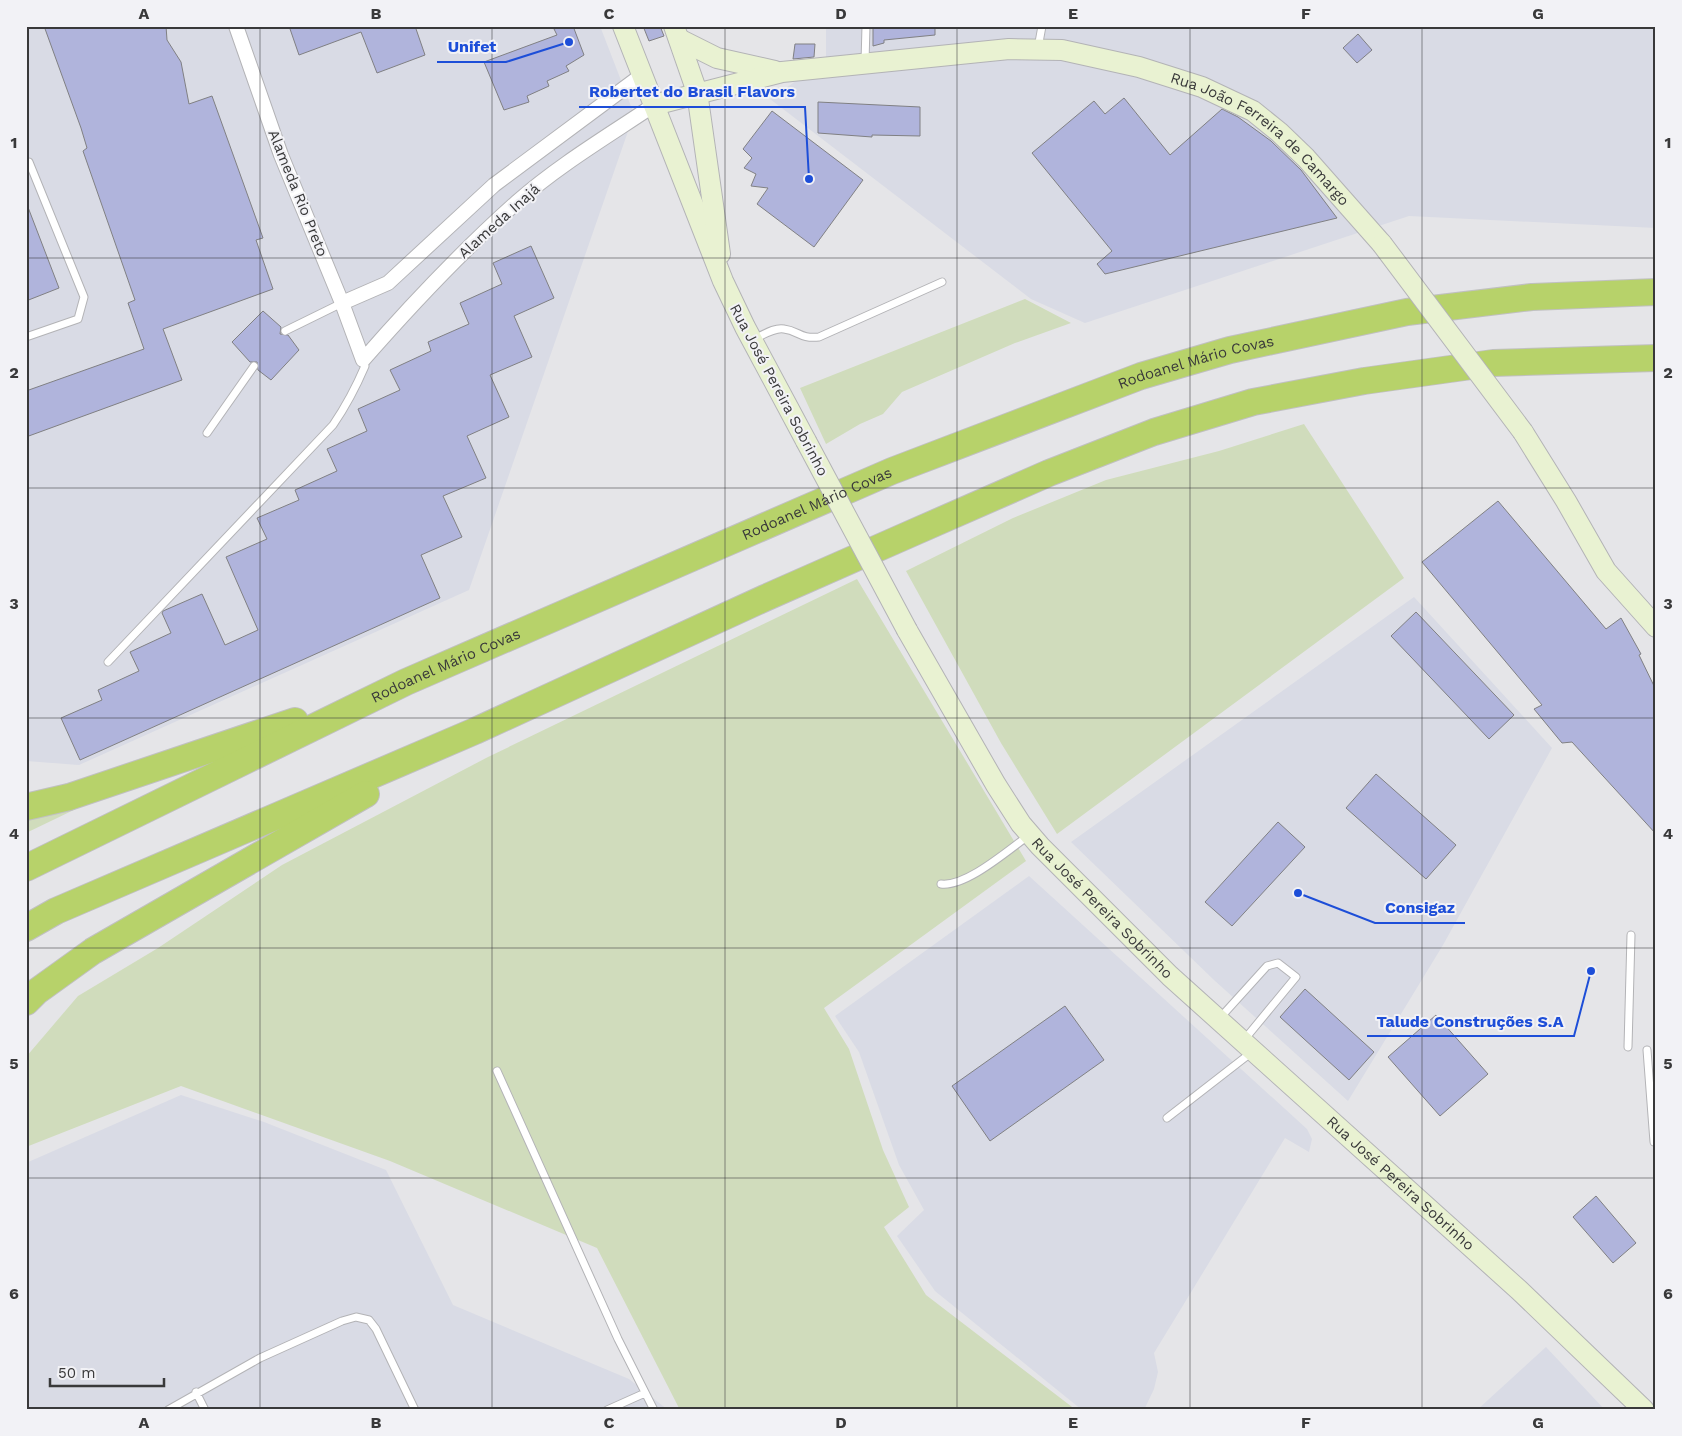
<svg xmlns="http://www.w3.org/2000/svg" width="1682" height="1436" font-family="'Work Sans',sans-serif">
  <rect width="100%" height="100%" fill="#e5e5e8"/>
  <path fill="#d9dbe5" d="M26,26H600L634,114L469,590L79,765L26,761Z
    M826,26H1656V228L1409,216L1085,323L1031,299L770,99L826,60Z
    M1414,597L1552,748L1443,945L1348,1101L1214,980L1071,842Z
    M1029,876L1307,1129L1312,1139L1309,1152L1285,1138L1154,1353L1158,1372L1154,1389L1144,1410H1082L935,1291L897,1236L924,1210L899,1165L859,1052L835,1016Z
    M181,1095L264,1122L386,1170L453,1305L629,1379L668,1410H29L26,1403V1163Z
    M1546,1347L1605,1410H1477Z"/>
  <path fill="#d0dcbc" d="M1025,299L1071,323L1015,343L902,392L883,414L860,424L826,444L800,388Z
    M1304,424L1404,578L1057,834L1001,743L906,571L1013,518L1106,480L1219,451Z
    M857,579L1026,861L824,1008L849,1049L883,1150L909,1207L884,1227L926,1295L1076,1410H680L597,1248L390,1161L181,1086L26,1147V1057L78,996L158,948L282,865L488,757Z
    M80,807L26,833V819Z"/>
  <path fill="#b0b4dc" stroke="#808083" d="M44,26H166L167,40L181,62L189,104L212,96L263,238L256,240L273,289L163,329L182,380L26,437V391L144,349L128,303L135,300L83,151L87,148L81,128Z
    M289,26H415L425,55L377,73L361,32L299,55Z
    M565,26H573L584,55L566,66L569,71L547,81L549,86L527,96L529,102L504,110L484,62L557,35L554,29Z
    M643,26H660L664,36L649,41Z
    M873,26H935V35L884,40V43L873,46Z
    M1358,34L1372,50L1357,63L1343,48Z
    M795,44H815L814,57L793,59Z
    M1124,98L1170,155L1222,109L1238,117L1271,141L1301,170L1337,218L1105,274L1097,264L1112,251L1032,153L1094,101L1105,114Z
    M818,102L920,107V136L872,135V137L818,133Z
    M772,111L863,180L814,247L757,204L768,188L751,186L756,174L744,168L752,158L743,149Z
    M26,202L59,288L26,301Z
    M531,246L554,298L514,316L532,357L490,375L509,417L467,436L486,478L443,496L462,537L421,555L440,598L80,760L61,718L102,700L98,690L139,671L130,652L171,633L162,613L163,611L202,594L225,645L258,630L226,557L267,539L257,518L299,500L295,490L337,471L327,449L367,431L358,409L400,390L390,370L431,351L428,342L469,324L460,303L502,284L493,263Z
    M263,311L281,327L280,334L288,335L299,350L271,380L258,370L257,362H250L232,342Z
    M1498,501L1606,629L1621,618L1641,654L1639,655L1656,690V834L1572,742L1562,743L1534,709L1542,705L1422,562Z
    M1416,612L1514,715L1489,739L1391,636Z
    M1376,774L1456,845L1426,879L1346,808Z
    M1278,822L1305,847L1232,926L1205,902Z
    M1305,989L1374,1052L1349,1080L1280,1017Z
    M1065,1006L1104,1060L990,1141L952,1086Z
    M1436,1015L1488,1074L1440,1116L1388,1057Z
    M1596,1196L1636,1243L1613,1263L1573,1217Z"/>
  <g fill="none" stroke-linecap="round" stroke-linejoin="round">
    <g stroke="#b3b3b6" stroke-width="9">
      <path id="lane" d="M1038,48L1042,26
        M865,62L866,26
        M26,162H29L84,297L78,319L26,337
        M285,331L342,303
        M754,339C763,335 775,327 784,329C799,331 800,339 819,337L942,282
        M207,433L254,366
        M108,662L333,425C346,406 356,387 365,366L363,360
        M941,884C966,887 1007,851 1028,836
        M1219,1019L1267,966L1278,963L1296,977L1244,1040
        M1628,1047L1631,935
        M1647,1050L1654,1142
        M497,1071L618,1339L654,1410
        M1167,1118L1252,1052
        M196,1392L205,1410
        M168,1410L260,1358L342,1321L356,1317L369,1320L376,1329L415,1410
        M607,1410L645,1393"/>
    </g>
    <g stroke="#b3b3b6" stroke-width="16">
      <path id="street" d="M236,26L281,155L342,303L363,360C412,304 462,251 517,202C559,165 608,136 654,105
        M342,303L388,283L494,185L642,75"/>
    </g>
    <g stroke="#b3b3b6" stroke-width="22">
      <g id="secondary">
        <path d="M623,26L723,281L745,327L806,441"/>
        <path d="M674,26L697,92L720,254"/>
        <path d="M679,39L717,58L775,71"/>
        <path id="s1" d="M654,105L782,72L1009,49L1062,50L1139,67L1202,87L1253,111L1279,132L1306,158L1382,244"/>
        <path d="M1523,432L1566,501L1606,571L1656,627"/>
        <path id="s2" d="M907,630L996,785L1021,824L1040,846L1170,976L1519,1290L1644,1410"/>
      </g>
    </g>
    <g stroke="#c0c0c0" stroke-width="28">
      <g id="highway">
        <path d="M26,807L69,797L295,721"/>
        <path id="s3" d="M26,868L406,682L892,471L1141,376L1230,350L1407,312L1532,297L1656,292"/>
        <path d="M26,928L56,911L475,731L765,598L910,534L1049,473L1154,432L1253,402L1364,381L1493,363L1656,358"/>
        <path d="M26,1002L36,992L93,951L366,794"/>
      </g>
    </g>
    <use href="#lane" stroke="#fff" stroke-width="7"/>
    <use href="#street" stroke="#fff" stroke-width="14"/>
    <use href="#secondary" stroke="#e9f2d2" stroke-width="20"/>
    <use href="#highway" stroke="#b7d26a" stroke-width="26"/>
    <g stroke="#b3b3b6" stroke-width="22" stroke-linecap="butt">
      <path id="secondary-bridge" d="M1382,244L1523,432
        M806,441L907,630"/>
    </g>
    <use href="#secondary-bridge" stroke="#e9f2d2" stroke-width="20"/>
  </g>
  <path fill="none" stroke="#39393a" stroke-width="1" stroke-opacity="0.55" d="M260,26V1410M492,26V1410M725,26V1410M957,26V1410M1190,26V1410M1422,26V1410M26,258H1656M26,488H1656M26,718H1656M26,948H1656M26,1178H1656"/>
  <g text-anchor="middle" stroke-width="4" stroke-linejoin="round" paint-order="stroke">
    <g font-size="15" fill="#39393a" stroke="#f2f2f6">
      <text dy="5" stroke="none"><textPath href="#s1" startOffset="636">Rua João Ferreira de Camargo</textPath></text>
      <text transform="translate(298 193) rotate(68)" y="5">Alameda Rio Preto</text>
      <text transform="translate(499 221) rotate(-42)" y="5">Alameda Inajá</text>
      <text dy="5" stroke="none"><textPath href="#s3" startOffset="1276">Rodoanel Mário Covas</textPath></text>
      <text transform="translate(779 390) rotate(62)" y="5">Rua José Pereira Sobrinho</text>
      <text dy="5" stroke="none"><textPath href="#s3" startOffset="871">Rodoanel Mário Covas</textPath></text>
      <text dy="5" stroke="none"><textPath href="#s3" startOffset="466">Rodoanel Mário Covas</textPath></text>
      <text dy="5" stroke="none"><textPath href="#s2" startOffset="342">Rua José Pereira Sobrinho</textPath></text>
      <text dy="5" stroke="none"><textPath href="#s2" startOffset="748">Rua José Pereira Sobrinho</textPath></text>
    </g>
  </g>
  <path fill="none" stroke="#1d4ed8" stroke-width="2" d="M569 42L506 62H437M809 179L805 107H579M1298 893L1375 923H1465M1591 971L1574 1036H1367"/>
  <g fill="#1d4ed8" stroke="#f2f2f6" stroke-width="2">
    <circle cx="569" cy="42" r="5"/>
    <circle cx="809" cy="179" r="5"/>
    <circle cx="1298" cy="893" r="5"/>
    <circle cx="1591" cy="971" r="5"/>
  </g>
  <g font-size="16" text-anchor="middle" font-weight="bold" fill="#1d4ed8" stroke="#f2f2f6" stroke-width="4" stroke-linejoin="round" paint-order="stroke">
    <text x="472" y="52">Unifet</text>
    <text x="692" y="97">Robertet do Brasil Flavors</text>
    <text x="1420" y="913">Consigaz</text>
    <text x="1470" y="1027">Talude Construções S.A</text>
  </g>
  <rect width="1682" height="1436" fill="none" stroke="#f2f2f6" stroke-width="55"/>
  <path d="M50 1378v8h114v-8" fill="none" stroke="#39393a" stroke-width="2.5"/>
  <text x="58" y="1378" font-size="15" fill="#39393a" stroke="#f2f2f6" stroke-width="4" paint-order="stroke">50 m</text>
  <rect x="28" y="28" width="1626" height="1380" fill="none" stroke="#39393a" stroke-width="2"/>
  <g font-size="16" text-anchor="middle" font-weight="bold" fill="#39393a">
    <text x="144" y="19">A</text>
    <text x="376" y="19">B</text>
    <text x="609" y="19">C</text>
    <text x="841" y="19">D</text>
    <text x="1073" y="19">E</text>
    <text x="1306" y="19">F</text>
    <text x="1538" y="19">G</text>
    <text x="14" y="148">1</text>
    <text x="1668" y="148">1</text>
    <text x="14" y="378">2</text>
    <text x="1668" y="378">2</text>
    <text x="14" y="609">3</text>
    <text x="1668" y="609">3</text>
    <text x="14" y="839">4</text>
    <text x="1668" y="839">4</text>
    <text x="14" y="1069">5</text>
    <text x="1668" y="1069">5</text>
    <text x="14" y="1299">6</text>
    <text x="1668" y="1299">6</text>
    <text x="144" y="1428">A</text>
    <text x="376" y="1428">B</text>
    <text x="609" y="1428">C</text>
    <text x="841" y="1428">D</text>
    <text x="1073" y="1428">E</text>
    <text x="1306" y="1428">F</text>
    <text x="1538" y="1428">G</text>
  </g>
</svg>
